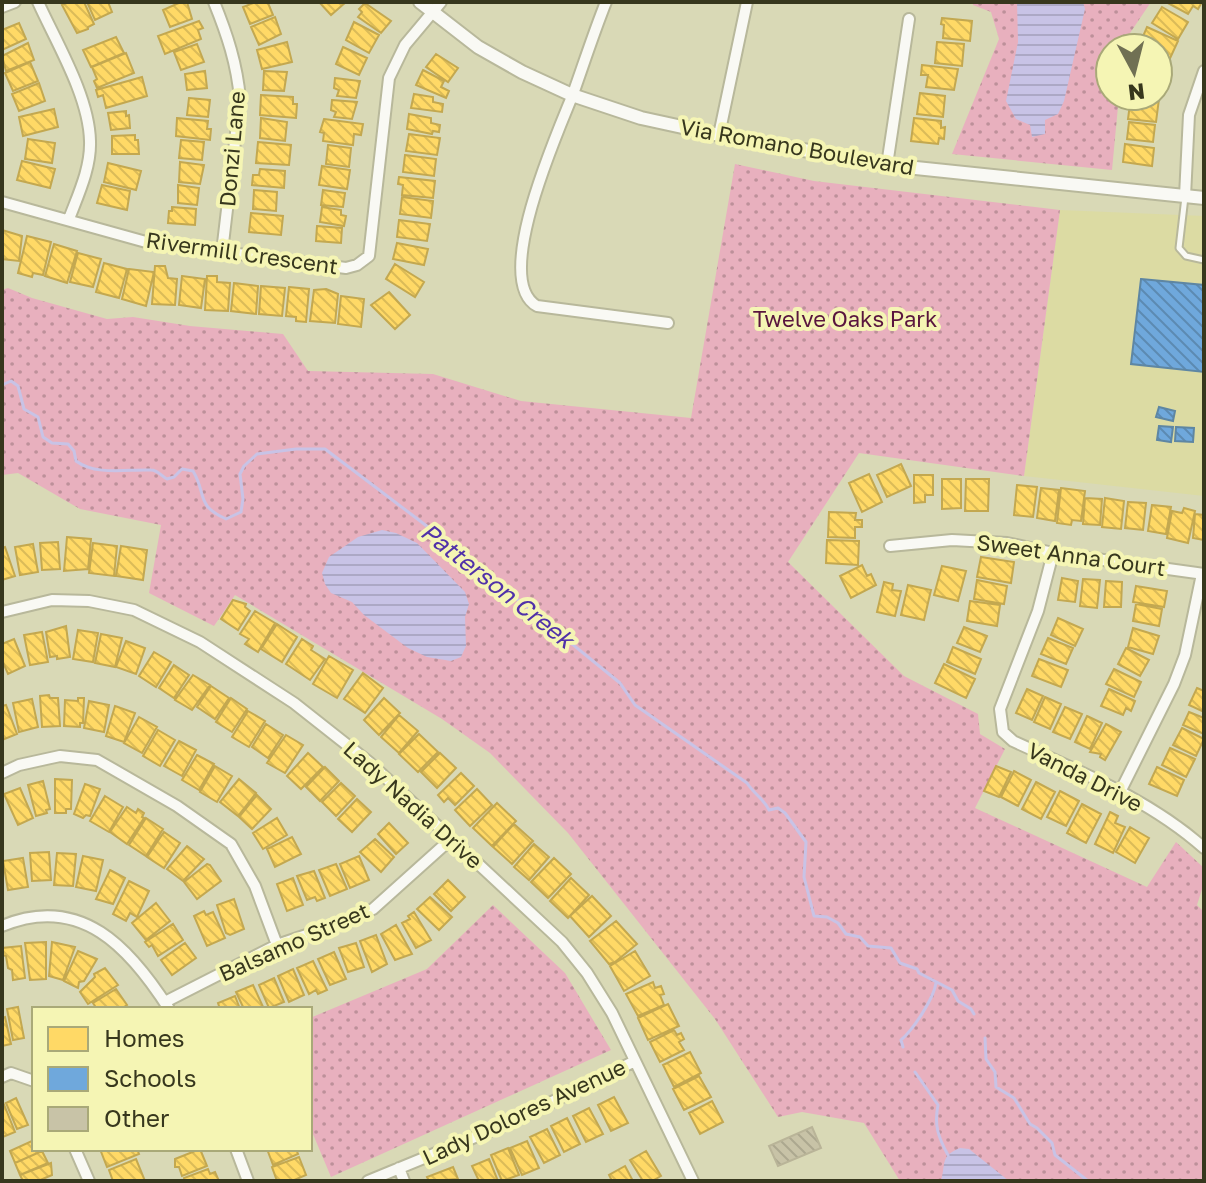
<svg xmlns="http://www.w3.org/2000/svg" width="1206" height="1183" font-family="'Golos Text',sans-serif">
  <defs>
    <pattern id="park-dots" width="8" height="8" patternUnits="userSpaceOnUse" patternTransform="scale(2)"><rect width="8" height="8" fill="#e8b0be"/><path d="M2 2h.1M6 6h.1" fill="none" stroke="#bd909a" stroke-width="1.8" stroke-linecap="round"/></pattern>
    <pattern id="water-rules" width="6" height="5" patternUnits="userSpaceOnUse" patternTransform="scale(2)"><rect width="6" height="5" fill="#c8c3e6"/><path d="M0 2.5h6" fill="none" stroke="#aca8c5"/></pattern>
    <pattern id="homes-back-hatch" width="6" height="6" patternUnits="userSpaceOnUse" patternTransform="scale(2)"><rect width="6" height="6" fill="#ffd966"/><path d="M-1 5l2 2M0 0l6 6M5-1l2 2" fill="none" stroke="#dbbb58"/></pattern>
    <pattern id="schools-back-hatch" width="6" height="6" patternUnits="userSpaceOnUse" patternTransform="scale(2)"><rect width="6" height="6" fill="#6fa8dc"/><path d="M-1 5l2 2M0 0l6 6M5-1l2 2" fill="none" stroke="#5c8ab2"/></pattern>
    <pattern id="building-back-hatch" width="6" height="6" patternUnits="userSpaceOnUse" patternTransform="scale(2)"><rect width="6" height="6" fill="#c8c3a7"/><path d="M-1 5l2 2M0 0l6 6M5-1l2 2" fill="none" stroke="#aca88f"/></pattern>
  </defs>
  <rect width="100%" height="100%" fill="#d9d9b6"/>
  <path fill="#dcdba3" d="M1060,210L1204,216V496L1024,476Z"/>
  <path fill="url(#park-dots)" d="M973,2H1151L1126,39L1125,48H1110V96H1119L1112,170L952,154L999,39L991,12L973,5Z
    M735,164L814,181L1060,210L1024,476L859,453L788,562L904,676L978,714L980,734L1005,749L975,808L1147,887L1176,842L1204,868V883L1197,905L1204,912V1181H900L864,1123L802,1112L778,1117L715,1019L568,833L490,753L442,719L235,595L214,626L149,593L161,525L80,509L18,473L2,475V290L8,288L32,298L107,319L133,317L190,326L283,334L308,371L433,374L521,401L691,418Z
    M493,905L565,973L611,1050L331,1177L310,1127V1018L427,969Z"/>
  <path fill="url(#water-rules)" d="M1017,2H1083L1085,9L1064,101L1058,114L1045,120V134L1032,137L1030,125L1016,119L1006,101L1018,42Z
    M382,530L396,533L417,543L465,592L469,604L465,617L466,646L461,657L451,661L427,657L408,648L364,615L352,602L331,593L325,584L322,573L329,557L358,537Z
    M960,1148L969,1149L1009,1181H941C946,1163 940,1156 960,1148Z"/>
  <path fill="url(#homes-back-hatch)" stroke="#c3a850" stroke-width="2" d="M69,2H84L94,24L88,27V29L77,33L62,5Z
    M87,2H108L112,12L95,20Z
    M181,2H187L192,19L170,27L163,10Z
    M256,2L268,3L273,15L250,24L243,7Z
    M319,2H346L331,15Z
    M1166,2H1202L1198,9L1193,6L1188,14Z
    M365,3L391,21L381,33L358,17L362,12L359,9Z
    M1162,7L1188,22L1178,39L1152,23Z
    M275,17L281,34L259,45L251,27Z
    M942,18L972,21L970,41L943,38L944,25L941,24Z
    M199,21L203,28L198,30L201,39L165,54L158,36Z
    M354,22L379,35L369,53L346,40Z
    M19,23L26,39L2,50V30Z
    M1147,27L1178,41L1166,67L1158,64V48H1138Z
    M116,37L124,53L91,67L83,50Z
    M287,42L292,62L262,69L257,50Z
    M937,42L964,44L962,66L935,63Z
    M28,43L34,60L6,71L2,56Z
    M197,44L204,62L181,70L174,52Z
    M343,47L367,58L359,75L336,64Z
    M126,53L134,73L97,88L94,81L97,79L92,67Z
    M436,54L458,68L448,82L426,67Z
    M30,62L38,81L13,91L5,73Z
    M922,65L958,69L954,90L926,87L928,75H921Z
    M423,70L444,81L441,87L449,91L446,98L416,85Z
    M205,71L207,88L187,90L185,74Z
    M264,71L287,72L284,91L263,90Z
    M142,77L147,96L106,108L103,95L98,97L96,90Z
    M335,78L360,81L356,98L337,96L339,90L334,88Z
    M39,83L45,101L19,111L12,94Z
    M920,93L945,96L943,117L917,114Z
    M414,94L433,97V102L443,104L442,112L411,108Z
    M261,95L293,97V104H297L296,118L260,115Z
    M1131,96L1159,99L1156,122L1128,119Z
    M189,98L210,100L208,117L187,115Z
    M332,100L357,102L352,119L334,117L336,112L331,110Z
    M54,109L58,127L23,136L19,117Z
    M126,111V116L129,115L130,128L111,130L108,113Z
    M409,114L431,118V123L440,125L439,132L433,131L432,134L407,129Z
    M177,118L208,121L207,129H211L210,140L176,136Z
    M261,118L287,122L285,141L260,138Z
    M914,118L941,121V128L945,127L944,139L939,138L938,144L911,141Z
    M324,119L363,124L361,135L354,134L353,145L323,141L324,133L320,132Z
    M1129,122L1155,125L1153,142L1127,139Z
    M409,134L440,138L437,155L406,151Z
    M135,135V140H138L139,154H112V136Z
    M28,139L55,143L52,163L25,159Z
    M181,140L204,142L202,160L179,158Z
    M258,142L291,145L289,165L256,163Z
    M1125,144L1154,148L1152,166L1123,162Z
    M328,145L351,148L349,167L326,164Z
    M405,155L436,159L434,176L403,172Z
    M22,161L55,169L50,188L17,180Z
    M180,162L204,165L200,184L179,182Z
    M108,163L141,171L136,190L104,182Z
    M322,166L350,170L347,189L319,185Z
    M260,169L285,171L284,188L252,185L253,175H259Z
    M399,177L435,181L433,198L402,195L403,185L398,184Z
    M102,185L130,191L127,210L97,203Z
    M178,185L199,188L197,205L178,203Z
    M254,190L277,192L276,211L253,209Z
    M323,190L345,193L343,207L321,205Z
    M402,197L433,201L431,218L400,214Z
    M172,207L196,209L195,225L168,223L169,211H172Z
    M322,207L341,210V215L346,216L344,226L320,222Z
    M251,213L283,216L281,235L249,232Z
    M399,220L430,224L427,241L397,237Z
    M317,226L342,228L341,243L316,241Z
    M2,230L22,236L19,261L2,259Z
    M27,236L51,242L43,275L33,273L32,277L18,273Z
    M397,243L428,249L424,265L393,259Z
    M54,244L77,251L67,283L45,276Z
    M78,253L101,259L93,287L70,282Z
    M104,263L127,269L119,298L96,292Z
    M395,264L424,282L415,297L386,279Z
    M155,266H165L168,278L177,279L175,305L152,304Z
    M129,269L154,272L146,306L122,299Z
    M182,276L205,279L201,308L179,305Z
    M207,276H217V282L230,283L228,311L205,310Z
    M234,283L258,286L256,314L231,311Z
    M261,286L285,288L282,316L259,314Z
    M289,287L309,289L306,322L296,321V317L286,316Z
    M326,289L338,294L335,323L310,321L314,290Z
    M389,292L410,315L395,329L371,305Z
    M341,296L364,299L361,327L338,324Z
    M901,464L911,486L887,497L877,475Z
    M869,474L882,502L862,512L849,483Z
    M914,475H933V495H925V502L914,503Z
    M942,479H961V508L942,509Z
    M966,479H989L988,511H965Z
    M1017,485L1037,487L1033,517L1014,515Z
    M1041,488L1059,490L1055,521L1037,518Z
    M1061,488L1085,491L1081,521L1072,520L1071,525L1057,523Z
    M1085,498L1102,499L1100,525L1083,524Z
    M1105,498L1124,501L1121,529L1102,527Z
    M1128,502L1146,503L1143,530L1125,528Z
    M1152,505L1171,507L1166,534L1148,531Z
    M1184,508L1195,511L1188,543L1167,538L1172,511L1182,513Z
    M829,512L856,513L855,520H862V527H855V538L828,537Z
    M1195,514L1204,515V540L1193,538Z
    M67,537L91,539L88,569L64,571Z
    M827,540L859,541L858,565L826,563Z
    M58,542L60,569L42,570L40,543Z
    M93,543L117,546L114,576L89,573Z
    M33,544L38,572L20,575L15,547Z
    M121,546L147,550L143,580L116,576Z
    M5,547L15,576L2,580V548Z
    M981,557L1014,562L1011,583L977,577Z
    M862,565L867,576L871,574L876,585L851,598L840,576Z
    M942,566L966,571L958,601L934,595Z
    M1062,578L1078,581L1075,602L1058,600Z
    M1083,579L1100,580L1097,608L1080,606Z
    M977,580L1007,586L1004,604L974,599Z
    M1106,581L1122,582L1121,607H1104Z
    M884,582L893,584L892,590L901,591L895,616L877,612Z
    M908,585L931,590L924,620L901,615Z
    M1136,586L1167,591L1164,607L1133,602Z
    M233,600L246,604L245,607L250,611L238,630L221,619Z
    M970,601L1000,605L997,626L967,621Z
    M1136,604L1162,609L1159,626L1133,621Z
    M255,611L275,623L258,652L245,644L249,639L240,634Z
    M1058,618L1083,629L1075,646L1051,635Z
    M277,624L297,637L282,662L261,649Z
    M66,626L70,657L57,659V656L50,657L46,632Z
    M964,627L987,636L980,652L957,643Z
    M1133,628L1159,636L1153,654L1128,647Z
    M78,630L98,633L93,662L73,659Z
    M42,632L48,662L30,665L24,635Z
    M101,634L122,638L115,667L95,663Z
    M1048,638L1073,648L1066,664L1041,654Z
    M14,639L25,666L8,674L2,660V644Z
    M302,639L313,646L311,650L325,659L310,680L286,664Z
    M126,641L145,648L136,674L116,667Z
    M953,647L981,659L975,674L947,662Z
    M1126,648L1149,660L1140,676L1118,664Z
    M154,652L171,662L156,687L139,676Z
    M329,656L353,670L337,698L313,684Z
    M1039,659L1068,670L1061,687L1032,676Z
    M944,664L975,679L966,698L935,683Z
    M174,665L189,675L174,698L159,688Z
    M1114,669L1141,682L1134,697L1106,684Z
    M363,673L383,688L365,713L344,699Z
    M193,675L210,685L192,710L175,700Z
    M211,686L229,698L215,719L197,707Z
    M1197,688L1204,691V712L1189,705Z
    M1027,689L1043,696L1032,720L1016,713Z
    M1109,689L1135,701L1131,711L1126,708L1123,715L1101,706Z
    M49,695L50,698H58L60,726L42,727L40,696Z
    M1045,697L1061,704L1050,729L1034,722Z
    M78,698H84L83,723H80V727L64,726L65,700L78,701Z
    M231,698L247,709L232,732L216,722Z
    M384,698L400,713L379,735L364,720Z
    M32,699L38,727L19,732L13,703Z
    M89,701L109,705L104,732L84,728Z
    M6,705L17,734L2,740V706Z
    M115,706L135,713L124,742L106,736Z
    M1065,707L1082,714L1070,739L1053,732Z
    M248,711L265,721L249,747L232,737Z
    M1189,712L1204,718V734L1183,725Z
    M399,715L418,731L399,753L381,737Z
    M1087,716L1102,723L1090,749L1075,742Z
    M139,717L157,727L142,753L124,743Z
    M266,724L283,735L268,758L252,747Z
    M1106,724L1121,732L1105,760L1100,757L1101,754L1090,752Z
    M1182,728L1204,739L1196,756L1173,745Z
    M158,730L175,740L160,766L143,756Z
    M419,734L438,752L418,772L399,754Z
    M286,735L303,745L285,773L267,763Z
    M179,741L196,750L182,776L164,766Z
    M1170,748L1195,759L1186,777L1162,765Z
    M308,753L323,767L301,789L287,776Z
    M440,753L456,768L437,788L421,772Z
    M197,755L214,764L199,790L182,780Z
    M215,766L232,776L217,802L200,792Z
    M996,766L1011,772L999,797L984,791Z
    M325,767L339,781L320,801L306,787Z
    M1157,767L1184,780L1177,796L1149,784Z
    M1014,771L1031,780L1018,806L1001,797Z
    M461,773L474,786L455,805L448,798L444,802L438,795Z
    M55,779L72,780L71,809H66V813H55Z
    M239,779L256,793L238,816L220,802Z
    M43,781L50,809L46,810L47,813L36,816L28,785Z
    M1036,782L1055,792L1041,819L1022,809Z
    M341,783L355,796L336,816L322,802Z
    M85,784L100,789L90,816L86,815L83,818L74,814Z
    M20,788L33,818L18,825L4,794Z
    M477,789L492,805L470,826L455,810Z
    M1060,791L1079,801L1066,826L1047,817Z
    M257,795L271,809L252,829L239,817Z
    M105,796L123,807L109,832L90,821Z
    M357,799L371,812L352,832L338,819Z
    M497,803L516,821L492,846L473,828Z
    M1082,804L1101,814L1086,843L1067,833Z
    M127,807L136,813L138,809L144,813L142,817L144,818L127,844L110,832Z
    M1110,812L1118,816L1115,823L1125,827L1113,853L1095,844Z
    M146,818L163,829L146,856L129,845Z
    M277,818L287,835L263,849L253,833Z
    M389,823L408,843L396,854L378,834Z
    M514,824L533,841L512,864L493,847Z
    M1130,827L1149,838L1135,863L1116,852Z
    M164,832L180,843L164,868L147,857Z
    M292,837L301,854L275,867L267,849Z
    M375,839L394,857L381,872L360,852Z
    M534,844L549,857L529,880L514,867Z
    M187,846L204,859L183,881L167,869Z
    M49,852L51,880L32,881L30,853Z
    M57,853L76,854L73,886L54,885Z
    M83,856L103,860L96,891L76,887Z
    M359,856L369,880L350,888L340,864Z
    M23,858L28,887L8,890L3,861Z
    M554,858L571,874L548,898L531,882Z
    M207,864L210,865L221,881L197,899L184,882Z
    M336,864L347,889L330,896L319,870Z
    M110,870L125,878L113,904L96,899Z
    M314,871L325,898L317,901L315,897L307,900L297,876Z
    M293,878L303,905L287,911L277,884Z
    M571,878L589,895L568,918L550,901Z
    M448,880L465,897L451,911L434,894Z
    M129,881L149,891L137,917L130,913L126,921L113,914Z
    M592,896L611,916L589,937L570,916Z
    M430,897L452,917L439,930L417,909Z
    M234,899L244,929L230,935L226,933L217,905Z
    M156,903L170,921L146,940L132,923Z
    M204,911L206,915L213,912L225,938L207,946L194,916Z
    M414,912L431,940L416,948L402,923L410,919L408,916Z
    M616,921L637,944L615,962L609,964L590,941Z
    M173,924L183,940L158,956L152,945L149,947L145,942Z
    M396,925L412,954L395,960L381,934Z
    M376,935L387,964L372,972L360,941Z
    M46,942V979L30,980L25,943Z
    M52,942L75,947L63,980L49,976Z
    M185,943L196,958L172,975L161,960Z
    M356,943L364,967L348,972L339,948Z
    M21,946L25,978L13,980L12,970L8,968L6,956L2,955V948Z
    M78,951L97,959L84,981L79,982L78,988L64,981Z
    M635,951L650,976L624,991L610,966Z
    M334,952L346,979L330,985L318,959Z
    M313,961L327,990L318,994L316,990L309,994L297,968Z
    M105,968L118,985L88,1004L80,992L95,977L94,974Z
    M293,969L304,995L289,1002L278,976Z
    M274,978L284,1002L269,1008L259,985Z
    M653,982L655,988L661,986L664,994L660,995L664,1005L638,1016L626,994Z
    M253,985L264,1009H244L236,992Z
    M116,989L127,1005L121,1009H97L93,1003Z
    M235,996L240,1009H220L218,1003Z
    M668,1004L679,1026L648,1040L638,1018Z
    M18,1007L24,1038L13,1040L7,1009Z
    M5,1017L11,1044L2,1046V1018Z
    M674,1030L677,1035L681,1033L684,1039L679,1042L684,1050L660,1062L650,1042Z
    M690,1052L701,1073L674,1087L663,1065Z
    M699,1076L711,1097L684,1110L673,1089Z
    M614,1097L628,1123L611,1131L598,1105Z
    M16,1098L28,1125L17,1129L6,1103Z
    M712,1101L723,1122L700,1134L689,1113Z
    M3,1102L15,1132L3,1137L2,1133Z
    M589,1108L603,1134L586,1142L573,1116Z
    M567,1118L580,1144L564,1152L551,1126Z
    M547,1129L560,1155L544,1163L530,1137Z
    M34,1140V1149L42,1151L15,1163L10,1151Z
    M527,1141L539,1168L522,1175L510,1148Z
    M508,1148L519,1175L502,1181L491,1155Z
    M100,1149H137L139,1154L107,1167Z
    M200,1149L207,1166L182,1176L179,1167H175V1159Z
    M296,1149L298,1154L273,1165L267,1149Z
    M42,1151L48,1163L20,1175L15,1163Z
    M646,1151L661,1176L652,1181H643L630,1160Z
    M299,1157L306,1175L292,1181H277L272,1167Z
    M136,1159L145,1181H113L109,1170Z
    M489,1159L498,1181H479L472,1166Z
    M51,1163L52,1175L38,1181H23L20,1175Z
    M625,1166L633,1181H612L609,1175Z
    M453,1167L458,1179L429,1181L427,1177Z
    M208,1169L210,1174L215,1172L219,1181H185L184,1178Z"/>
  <path fill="url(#schools-back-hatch)" stroke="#5e86a3" stroke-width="2" d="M1141,279L1204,285V372L1131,364Z
    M1159,407L1175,411L1173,421L1156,417Z
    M1159,426L1173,427L1171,442L1157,440Z
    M1176,427L1194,428L1193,442L1175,441Z"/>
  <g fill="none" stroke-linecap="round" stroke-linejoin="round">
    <path stroke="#c8c3e6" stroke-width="3" d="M2,385L11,381L18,386L24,409L38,417L43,437L52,443L68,444L74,451L76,461C96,476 128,469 151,470C158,470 161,476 167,479L174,477L182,469L193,471C207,494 195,505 226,519L241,512L243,499L240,474L244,466L257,454L296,449H325L432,530L620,683L635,705L747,783C754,794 763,798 769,810L778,808L785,813L806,842L804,877L814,916L827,917L838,923L846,934L860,937L868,946L891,948L900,963L917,969L919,973L952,990L958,1001L971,1009L974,1014
      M985,1038L986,1059L995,1072L996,1087L1014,1098L1030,1124L1037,1128L1052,1143L1055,1155L1088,1181
      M903,1047L901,1040C913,1030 934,998 936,983
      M915,1072L938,1105C934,1125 938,1137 948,1155"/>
  </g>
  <path fill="url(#building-back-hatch)" stroke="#b9b498" stroke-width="2" d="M812,1127L821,1148L778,1166L769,1146Z"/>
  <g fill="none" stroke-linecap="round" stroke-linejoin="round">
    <g stroke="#b8b89b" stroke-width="9">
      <path id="service" d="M1185,197L1179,248L1186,256L1204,260"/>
    </g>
    <g stroke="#b8b89b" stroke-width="14">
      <path id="minor" d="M38,2C56,42 89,96 90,141C91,168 78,195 69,219
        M214,2C227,34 237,64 240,99L222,252
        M606,2C594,32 584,63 573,94C558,132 491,280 537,306L668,323
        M2,7L15,2
        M719,135L747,2
        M887,165L909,19
        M1185,196L1189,115L1204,71
        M2,202L146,242L346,268L357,265L369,256L389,78L405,45L441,2
        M890,546L952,540L1007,543L1053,553L1204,574
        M1053,553L1038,611L1000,709L1003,732L1013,741C1078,771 1149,799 1204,848
        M2,612L52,600L89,601L134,610L200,642L294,703L370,763L562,942L587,973L612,1013L693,1181
        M2,773L19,765L60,756L97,760L177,806L231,844L255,886L277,945
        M1120,792L1174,684L1185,655L1202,574
        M2,926C81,893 130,948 169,1009
        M165,1002L277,945L345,922L373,909L451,839
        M2,1077L11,1073L34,1081
        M75,1149L89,1181
        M236,1149L248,1181
        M399,1168L404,1181
        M368,1181L509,1123L635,1061"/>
    </g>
    <g stroke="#b8b89b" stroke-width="16">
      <path id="tertiary" d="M420,2L478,47L522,72L572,95L641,118L719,135L887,165L1204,198"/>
    </g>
    <use href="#service" stroke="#f9f9f4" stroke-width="5"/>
    <use href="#minor" stroke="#f9f9f4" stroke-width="10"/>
    <use href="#tertiary" stroke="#f9f9f4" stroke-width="12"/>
  </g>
  <g text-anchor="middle" stroke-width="8" stroke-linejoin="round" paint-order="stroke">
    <g font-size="22" fill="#37371d" stroke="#f5f5b4">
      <text transform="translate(797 147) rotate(10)" y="8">Via Romano Boulevard</text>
      <text transform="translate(232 149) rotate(-85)" y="8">Donzi Lane</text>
      <text transform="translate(242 253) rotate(8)" y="8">Rivermill Crescent</text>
      <text transform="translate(1071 555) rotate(8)" y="8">Sweet Anna Court</text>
      <text transform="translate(1085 777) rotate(27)" y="8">Vanda Drive</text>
      <text transform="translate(413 805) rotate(42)" y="8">Lady Nadia Drive</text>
      <text transform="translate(294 942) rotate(-24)" y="8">Balsamo Street</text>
      <text transform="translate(524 1112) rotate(-25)" y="8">Lady Dolores Avenue</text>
    </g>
    <g font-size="22" fill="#59153e" stroke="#f5f5b4">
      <text x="845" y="327">Twelve Oaks Park</text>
    </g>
    <g font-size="24" font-style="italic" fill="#5031a9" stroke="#f5f5b4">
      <text transform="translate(497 586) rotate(38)" y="8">Patterson Creek</text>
    </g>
  </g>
  <rect width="1206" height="1183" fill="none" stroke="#37371d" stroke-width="8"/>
  <rect x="32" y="1007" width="280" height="144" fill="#f5f5b4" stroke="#a9a978" stroke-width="2"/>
  <rect x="48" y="1027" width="40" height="24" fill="#ffd966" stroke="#a9a978" stroke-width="2"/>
  <text x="104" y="1047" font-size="24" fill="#37371d">Homes</text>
  <rect x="48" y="1067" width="40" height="24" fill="#6fa8dc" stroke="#a9a978" stroke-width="2"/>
  <text x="104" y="1087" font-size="24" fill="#37371d">Schools</text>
  <rect x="48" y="1107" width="40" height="24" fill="#c8c3a7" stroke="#a9a978" stroke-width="2"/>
  <text x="104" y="1127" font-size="24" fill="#37371d">Other</text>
  <g transform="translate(1134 72) rotate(173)"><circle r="38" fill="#f5f5b4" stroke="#a9a978" stroke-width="2"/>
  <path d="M0-6L14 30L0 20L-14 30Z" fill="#707053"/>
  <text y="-12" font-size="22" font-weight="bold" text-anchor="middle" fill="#37371d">N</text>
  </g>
</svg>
